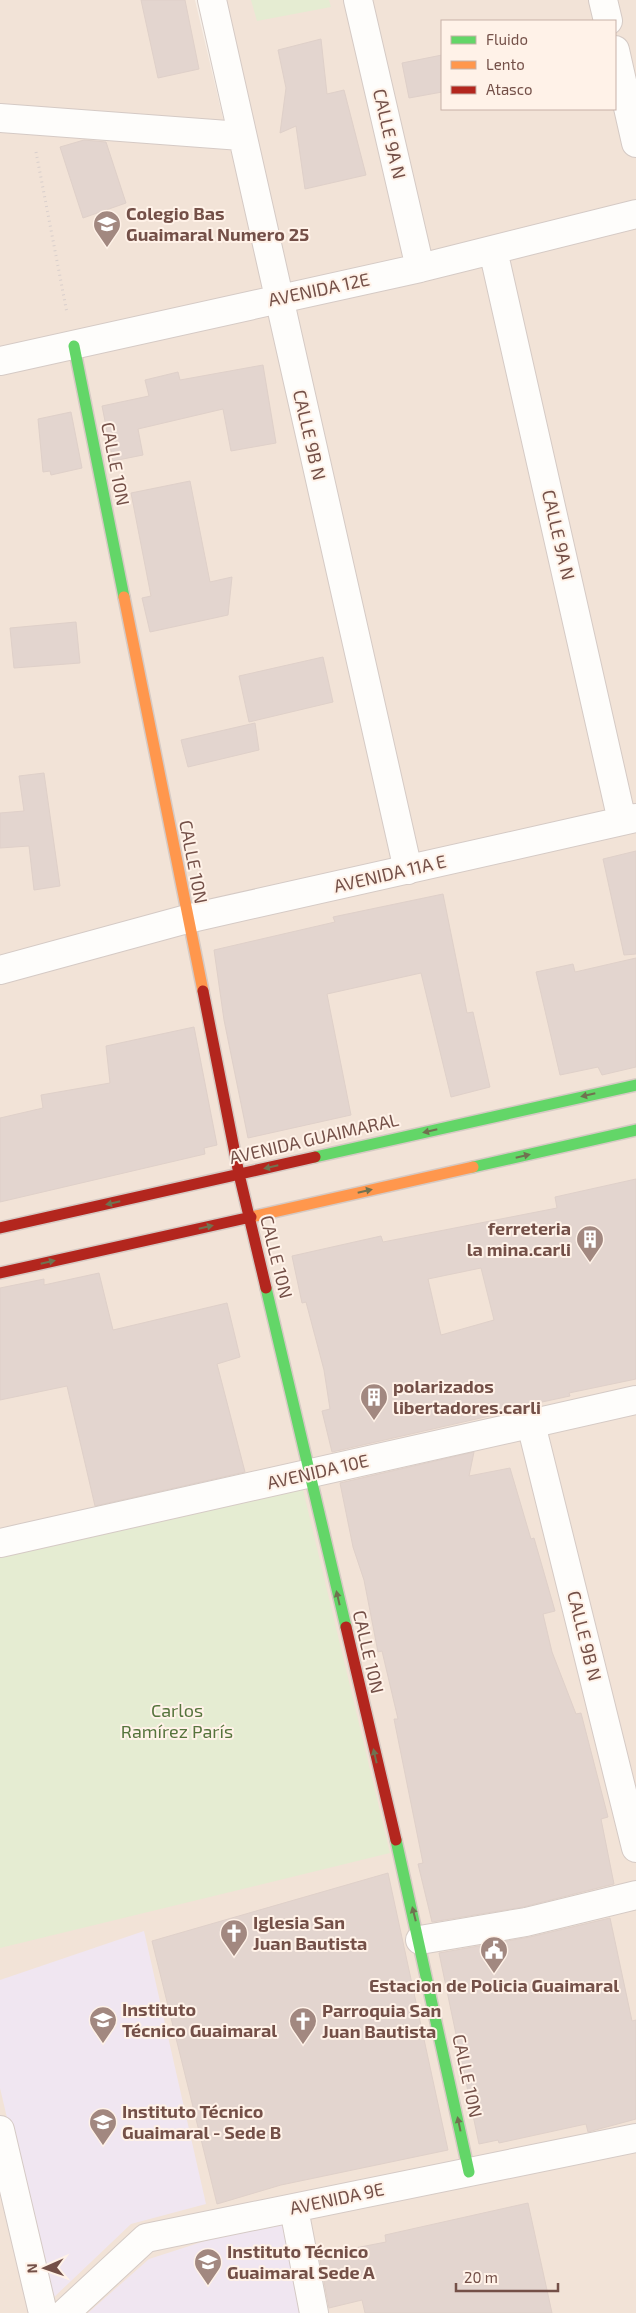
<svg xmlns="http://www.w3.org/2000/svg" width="636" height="2313" font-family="'Exo 2',sans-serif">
  <rect width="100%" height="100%" fill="#f7efe7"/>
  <path fill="#f2e3d7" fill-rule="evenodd" d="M0,0H195L227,135L222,0H636V2313H0ZM442,21H615V109H442Z"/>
  <path fill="#f0e6f1" d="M144,1931L206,2204L131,2224L50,2301L0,2088V1980Z
    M282,2216L303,2313H88L149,2259Z"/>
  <path fill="#e5ecd2" d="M251,0H329L331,7L257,21Z
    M299,1473L390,1853L0,1948V1546Z"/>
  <path fill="#e3d5cf" stroke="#dfd0c9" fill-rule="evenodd" d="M141,0H185L199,69L158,78Z
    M321,39L327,94L344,90L366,175L305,189L296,126L280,133L286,88L278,50Z
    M442,55V92L409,98L402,63Z
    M84,140L106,142L126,203L83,218L60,147Z
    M263,365L276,443L231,451L223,409L138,429L143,455L113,461L102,406L149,396L145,380L178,372L180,380Z
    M71,412L82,468L51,475L50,471L43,472L38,419Z
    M190,481L210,582L232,577L228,615L150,632L142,598L151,596L131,493Z
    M76,622L80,663L14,668L10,628Z
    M323,657L333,702L249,722L239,676Z
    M255,723L259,750L188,767L181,740Z
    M44,773L60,886L34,890L29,846L0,848V813L24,811L19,776Z
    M636,851V954L624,955L603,859Z
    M443,894L467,1013L473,1012L490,1087L451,1097L421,973L327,994L351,1115L248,1138L224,1020L214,950L335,922L333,917Z
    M636,958V1067L602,1075L598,1067L560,1075L536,972L573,964L575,972Z
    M194,1027L217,1145L204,1148L205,1154L0,1202V1118L43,1108L41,1095L110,1083L106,1046Z
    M636,1179V1379L569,1393L570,1396L528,1405L529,1407L332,1452L322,1411L330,1409L324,1370L306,1302L302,1303L292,1256L381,1236L383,1242L557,1208L555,1197ZM481,1268L494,1320L441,1335L428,1279Z
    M99,1273L113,1330L227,1303L240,1357L217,1364L245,1472L95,1506L67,1386L0,1400V1288L44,1279V1285Z
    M474,1452L469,1476L510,1468L531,1539L534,1538L555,1611L543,1614L552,1652L576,1714L581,1713L608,1817L601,1819L614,1884L523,1907L432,1922L418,1864L423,1863L394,1719H398L382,1651L378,1652L364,1580L353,1547L340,1483Z
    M388,1873L448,2150L281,2185L217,2204L152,1941Z
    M610,1918L632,2021L636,2020V2119L588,2132L586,2124L499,2143L498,2140L479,2144L439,1953L530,1937Z
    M528,2203L552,2313H365L362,2300L329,2308L319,2255L386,2242L385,2235Z"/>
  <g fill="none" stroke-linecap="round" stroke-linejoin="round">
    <g stroke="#d5cac5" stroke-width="30">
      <path id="street" d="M212,0L408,870
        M358,0L420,268
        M603,0L608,21
        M615,50L636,143
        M0,118L241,136
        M493,250L622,821
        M0,361L420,268L636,214
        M0,970L187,919L636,818
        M531,1424L636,1848
        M0,1543L636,1400
        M420,1940L526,1922L636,1895
        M0,2130L43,2313
        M294,2209L314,2313
        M65,2313L146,2238L636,2138"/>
    </g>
    <g stroke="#d6cac4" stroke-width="14">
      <path id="fast" d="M74,346L124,597
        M315,1157L636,1085
        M473,1167L636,1130
        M266,1288L346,1627
        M396,1840L469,2172"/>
    </g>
    <g stroke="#d6cac4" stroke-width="14">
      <path id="slow" d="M124,597L203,991
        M251,1217L473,1167"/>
    </g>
    <g stroke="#d6cac4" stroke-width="14">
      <path id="jam" d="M203,991L239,1174L266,1288
        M0,1228L315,1157
        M0,1273L251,1217
        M346,1627L396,1840"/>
    </g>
    <path stroke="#d9cfcc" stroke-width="3" stroke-dasharray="1 4" stroke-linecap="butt" d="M36,152L67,313"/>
    <use href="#street" stroke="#fefdfb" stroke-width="28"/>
    <use href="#fast" stroke="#63d668" stroke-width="11"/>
    <use href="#slow" stroke="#ff974d" stroke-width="11"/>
    <use href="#jam" stroke="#b3261e" stroke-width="11"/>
  </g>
  <defs><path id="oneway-solid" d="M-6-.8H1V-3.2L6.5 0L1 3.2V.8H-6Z" transform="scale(1.25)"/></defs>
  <g fill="#707250">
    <use href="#oneway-solid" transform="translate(588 1095) rotate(167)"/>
    <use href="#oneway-solid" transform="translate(430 1131) rotate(167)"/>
    <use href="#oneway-solid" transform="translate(523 1156) rotate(-13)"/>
    <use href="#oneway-solid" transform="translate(271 1167) rotate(167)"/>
    <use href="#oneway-solid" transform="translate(365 1191) rotate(-13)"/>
    <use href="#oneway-solid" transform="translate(113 1203) rotate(167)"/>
    <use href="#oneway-solid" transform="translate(206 1227) rotate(-13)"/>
    <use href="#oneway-solid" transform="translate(48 1262) rotate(-13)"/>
    <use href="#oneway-solid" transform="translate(338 1598) rotate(-103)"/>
    <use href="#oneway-solid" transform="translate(375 1756) rotate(-103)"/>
    <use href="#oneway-solid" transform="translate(414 1914) rotate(-104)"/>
    <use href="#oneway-solid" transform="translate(459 2124) rotate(-102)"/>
  </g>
  <defs>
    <g id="school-pin" transform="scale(1.4375)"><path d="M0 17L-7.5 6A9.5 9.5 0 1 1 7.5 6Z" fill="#a28880" stroke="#fff2e8"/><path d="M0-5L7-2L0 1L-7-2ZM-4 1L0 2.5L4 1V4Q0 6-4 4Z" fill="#fff"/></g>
    <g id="building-pin" transform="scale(1.4375)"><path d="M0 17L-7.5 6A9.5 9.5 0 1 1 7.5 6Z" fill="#a28880" stroke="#fff2e8"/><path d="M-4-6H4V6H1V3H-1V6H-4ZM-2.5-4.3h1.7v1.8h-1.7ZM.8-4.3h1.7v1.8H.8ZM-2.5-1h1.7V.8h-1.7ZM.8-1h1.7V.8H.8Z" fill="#fff"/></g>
    <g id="church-pin" transform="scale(1.4375)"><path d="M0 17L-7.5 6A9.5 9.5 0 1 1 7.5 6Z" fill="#a28880" stroke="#fff2e8"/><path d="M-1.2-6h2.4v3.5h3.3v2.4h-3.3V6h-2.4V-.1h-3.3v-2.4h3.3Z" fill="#fff"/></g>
    <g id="civic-pin" transform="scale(1.4375)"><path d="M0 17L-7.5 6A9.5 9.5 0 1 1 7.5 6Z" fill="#a28880" stroke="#fff2e8"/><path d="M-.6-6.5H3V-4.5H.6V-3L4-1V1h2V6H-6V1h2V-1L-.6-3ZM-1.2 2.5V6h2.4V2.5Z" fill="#fff"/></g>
    <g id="university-pin" transform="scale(1.4375)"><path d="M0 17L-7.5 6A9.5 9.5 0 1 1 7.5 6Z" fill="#a28880" stroke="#fff2e8"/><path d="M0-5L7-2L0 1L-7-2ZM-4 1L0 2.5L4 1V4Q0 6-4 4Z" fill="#fff"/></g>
  </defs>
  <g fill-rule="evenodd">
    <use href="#school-pin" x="107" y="224"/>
    <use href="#building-pin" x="590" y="1239"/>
    <use href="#building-pin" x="374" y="1397"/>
    <use href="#church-pin" x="234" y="1933"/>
    <use href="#civic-pin" x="494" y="1950"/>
    <use href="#school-pin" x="103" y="2020"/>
    <use href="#church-pin" x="303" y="2021"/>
    <use href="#school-pin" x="103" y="2122"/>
    <use href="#university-pin" x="208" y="2262"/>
  </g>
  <g text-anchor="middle" stroke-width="4" stroke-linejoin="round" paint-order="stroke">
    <g font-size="18" fill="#745048" stroke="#fff2e8">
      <text transform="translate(389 134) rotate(77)" y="6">CALLE 9A N</text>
      <text transform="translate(319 290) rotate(-12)" y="6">AVENIDA 12E</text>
      <text transform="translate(309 435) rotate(77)" y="6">CALLE 9B N</text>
      <text transform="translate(115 464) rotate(79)" y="6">CALLE 10N</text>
      <text transform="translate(558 535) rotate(77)" y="6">CALLE 9A N</text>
      <text transform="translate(193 862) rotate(79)" y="6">CALLE 10N</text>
      <text transform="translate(390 874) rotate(-13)" y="6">AVENIDA 11A E</text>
      <text transform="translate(314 1139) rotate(-13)" y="6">AVENIDA GUAIMARAL</text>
      <text transform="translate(276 1257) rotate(76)" y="6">CALLE 10N</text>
      <text transform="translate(318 1472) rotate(-13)" y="6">AVENIDA 10E</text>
      <text transform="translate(584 1636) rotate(76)" y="6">CALLE 9B N</text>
      <text transform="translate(368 1652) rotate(77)" y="6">CALLE 10N</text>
      <text transform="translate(467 2076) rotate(78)" y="6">CALLE 10N</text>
      <text transform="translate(337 2199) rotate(-12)" y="6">AVENIDA 9E</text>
    </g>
    <g font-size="18" font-weight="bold" fill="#745048" stroke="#fff2e8" text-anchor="start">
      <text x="126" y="220">Colegio Bas<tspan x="126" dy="21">Guaimaral Numero 25</tspan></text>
      <text x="571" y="1235" text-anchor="end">ferreteria<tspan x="571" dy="21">la mina.carli</tspan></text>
      <text x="393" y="1393">polarizados<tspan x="393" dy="21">libertadores.carli</tspan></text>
      <text x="253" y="1929">Iglesia San<tspan x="253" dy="21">Juan Bautista</tspan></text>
      <text x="494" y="1992" text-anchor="middle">Estacion de Policia Guaimaral</text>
      <text x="122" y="2016">Instituto<tspan x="122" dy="21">Técnico Guaimaral</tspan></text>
      <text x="322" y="2017">Parroquia San<tspan x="322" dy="21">Juan Bautista</tspan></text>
      <text x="122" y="2118">Instituto Técnico<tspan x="122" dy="21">Guaimaral - Sede B</tspan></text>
      <text x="227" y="2258">Instituto Técnico<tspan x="227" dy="21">Guaimaral Sede A</tspan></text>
    </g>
    <g font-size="18" fill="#56743c" stroke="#fff2e8">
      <text x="177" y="1717">Carlos<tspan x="177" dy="21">Ramírez París</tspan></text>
    </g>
  </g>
  <rect x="441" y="20" width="175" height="90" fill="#fff2e8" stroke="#c7b1a8"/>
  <rect x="451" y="36" width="25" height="8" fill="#63d668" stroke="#c7b1a8"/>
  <text x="486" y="45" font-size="15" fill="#745048">Fluido</text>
  <rect x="451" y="61" width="25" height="8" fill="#ff974d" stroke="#c7b1a8"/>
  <text x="486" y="70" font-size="15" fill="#745048">Lento</text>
  <rect x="451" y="86" width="25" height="8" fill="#b3261e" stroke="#c7b1a8"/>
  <text x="486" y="95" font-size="15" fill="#745048">Atasco</text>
  <g transform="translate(45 2268) rotate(268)" stroke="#fff2e8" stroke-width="4" paint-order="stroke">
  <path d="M0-4L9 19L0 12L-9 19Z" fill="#745048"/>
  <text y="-8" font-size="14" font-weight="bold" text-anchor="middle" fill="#745048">N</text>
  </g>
  <path d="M456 2283v8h102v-8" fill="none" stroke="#745048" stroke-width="2.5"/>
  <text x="464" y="2283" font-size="15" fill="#745048" stroke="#fff2e8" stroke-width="4" paint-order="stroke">20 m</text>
</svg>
